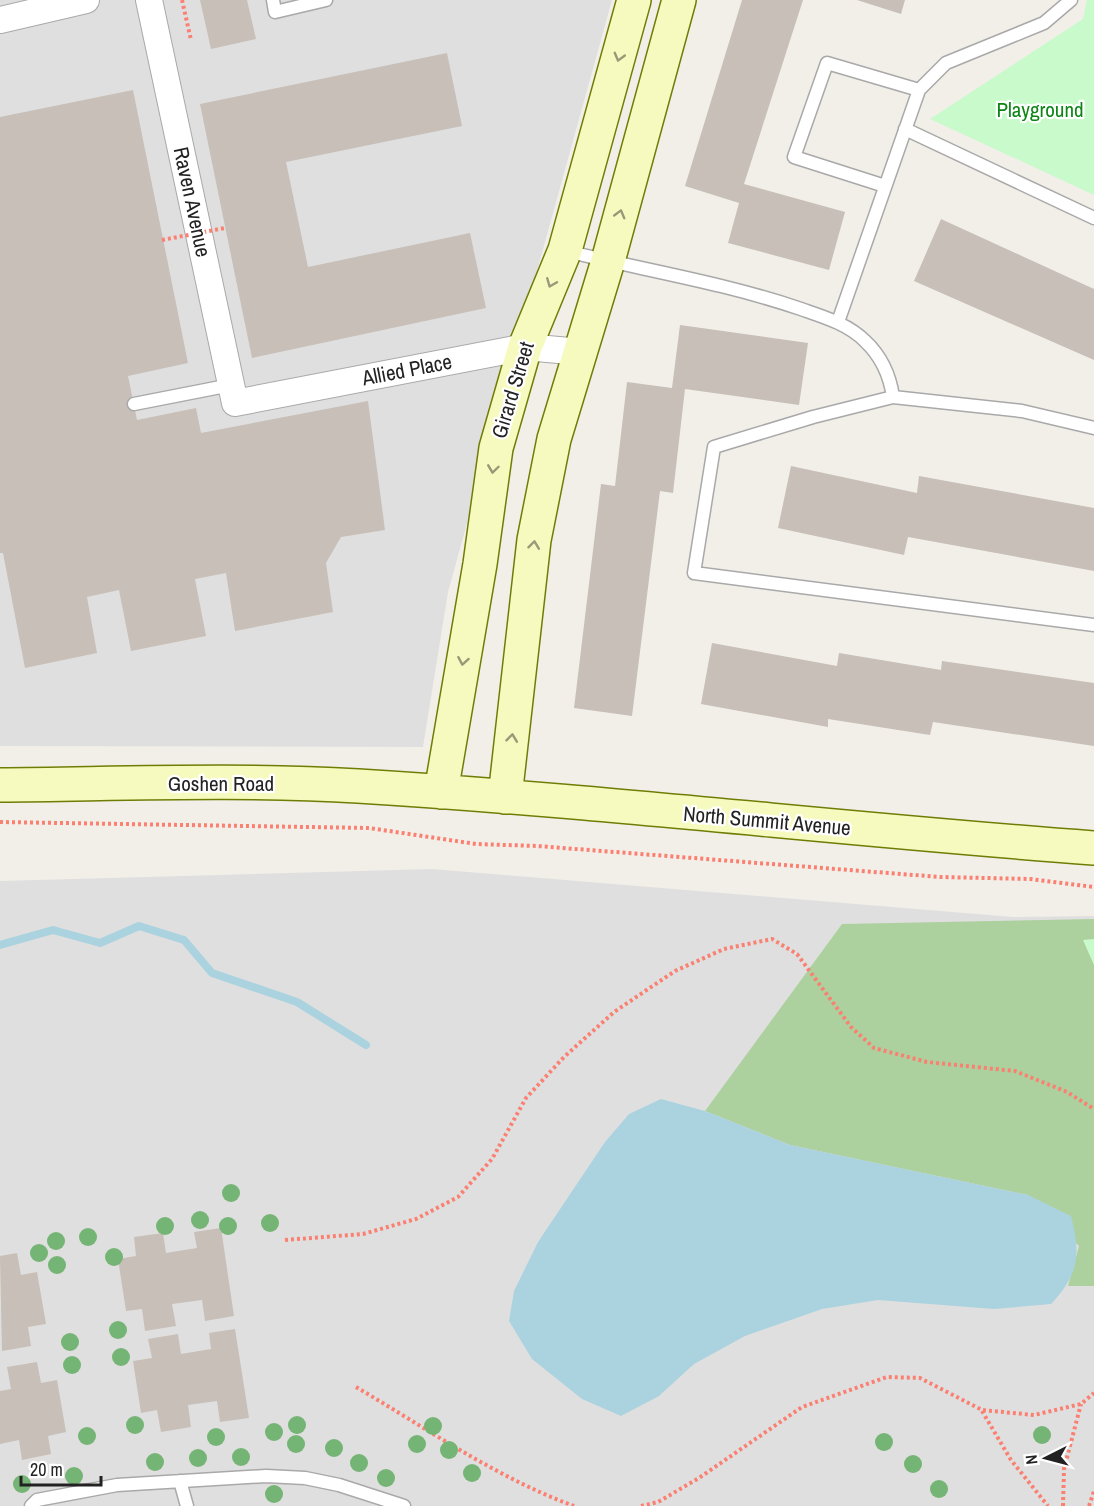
<svg xmlns="http://www.w3.org/2000/svg" width="1094" height="1506" font-family="'Archivo Narrow',sans-serif">
  <rect width="100%" height="100%" fill="#f2efe9"/>
  <path fill="#e0dfdf" d="M0,0H612L448,592L423,747L0,746Z
    M432,869L1013,917L1094,916V1506H0V881Z"/>
  <path fill="#add19e" d="M1094,919V1286H1068L1079,1246L1028,1195L790,1145L705,1111L842,924Z"/>
  <path fill="#c8facc" d="M1087,0H1094V195L930,119L1083,19Z
    M1094,939V965L1083,940Z"/>
  <path fill="#aad3df" d="M661,1099L705,1111L790,1145L1028,1195L1071,1216C1081,1255 1079,1274 1051,1304L994,1309L878,1300L822,1309L745,1336L694,1364L659,1396L621,1416L582,1399L532,1359L509,1321L514,1291L538,1242L605,1142L629,1114Z"/>
  <g fill="none" stroke-linecap="round" stroke-linejoin="round">
    <path stroke="#aad3df" stroke-width="8" d="M0,945L53,930L100,943L139,926L184,940L212,973L297,1002L366,1045"/>
  </g>
  <path fill="#c7bfb8" d="M200,0H247L256,39L211,49Z
    M742,0H803L744,184L845,212L829,270L728,243L739,203L685,186Z
    M857,0H905L901,14Z
    M447,53L462,126L286,162L308,267L470,233L486,308L252,358L200,104Z
    M133,90L188,363L128,376L137,420L196,408L201,433L368,401L385,530L341,537L326,563L333,612L235,631L226,573L195,579L206,636L131,651L119,590L87,597L97,653L25,668L3,553H0V117Z
    M941,219L1094,289V360L914,281Z
    M680,325L808,343L799,405L685,389L673,493L660,491L632,716L574,708L601,484L615,486L627,382L672,388Z
    M791,466L917,493L919,476L1094,508V571L908,537L904,555L778,528Z
    M712,643L837,666L839,653L941,670L942,661L1094,683V746L933,722L930,735L828,719V727L701,704Z
    M221,1228L234,1316L205,1321L202,1300L172,1304L176,1326L145,1331L142,1309L126,1311L118,1259L136,1256L134,1237L163,1233L166,1253L197,1248L194,1232Z
    M17,1253L21,1275L37,1272L46,1324L28,1327L31,1346L2,1351L0,1256Z
    M235,1329L249,1418L220,1422L217,1401L188,1405L191,1427L161,1432L157,1410L141,1413L133,1361L152,1358L148,1339L178,1334L181,1354L211,1349L209,1333Z
    M37,1362L41,1383L57,1380L66,1432L48,1436L51,1454L22,1460L19,1440L0,1444V1391L11,1389L7,1367Z"/>
  <g fill="none" stroke-linecap="round" stroke-linejoin="round">
    <g stroke="#a9a9a9" stroke-width="15">
      <path id="lane" d="M273,0L275,12L326,0
        M905,129L1094,218
        M885,186L794,157L827,63L919,90
        M566,251C644,270 725,283 801,309C824,317 848,324 865,341C881,356 890,376 893,397
        M838,322L919,90L946,63L1044,23L1071,0
        M134,404L231,385
        M1094,428L1022,411L893,397L813,417L714,447L694,573L1094,625
        M180,1481L187,1506
        M31,1506L37,1500L117,1485L266,1476L305,1478L339,1485L404,1506"/>
    </g>
    <g stroke="#a9a9a9" stroke-width="28">
      <path id="street" d="M149,0L235,403L525,347L581,352
        M0,20L86,0"/>
    </g>
    <g stroke="#707d05" stroke-width="36">
      <path id="secondary" d="M0,785C119,784 239,779 358,786C604,801 849,830 1094,848
        M441,792L480,564L496,448L525,347L565,250L634,0
        M505,797L534,540L554,439L608,261L679,0"/>
    </g>
    <path stroke="#fa8072" stroke-width="4" stroke-dasharray="3 3" stroke-linecap="butt" d="M182,0L191,40
      M0,822L369,828L476,844L537,846L940,877L1030,879L1094,887
      M285,1240L363,1234L416,1219L458,1197L492,1159L526,1098L564,1057L614,1012L675,971L724,949L772,939L797,954L851,1027L874,1048L927,1062L1015,1071L1067,1092L1094,1109
      M356,1387C426,1428 497,1478 574,1506
      M982,1411L1011,1460L1048,1506
      M641,1506L658,1502L699,1478L802,1407L887,1377L920,1378L982,1410L1034,1415L1081,1404L1094,1393
      M1063,1506L1064,1469L1081,1404
      M1089,1506L1094,1491"/>
    <use href="#lane" stroke="#fff" stroke-width="12"/>
    <use href="#street" stroke="#fff" stroke-width="26"/>
    <use href="#secondary" stroke="#f7fabf" stroke-width="33"/>
    <path stroke="#fa8072" stroke-width="4" stroke-dasharray="3 3" stroke-linecap="butt" d="M162,240L225,228"/>
  </g>
  <g fill="#74b475">
    <circle cx="231" cy="1193" r="9"/>
    <circle cx="200" cy="1220" r="9"/>
    <circle cx="270" cy="1223" r="9"/>
    <circle cx="165" cy="1226" r="9"/>
    <circle cx="228" cy="1226" r="9"/>
    <circle cx="88" cy="1237" r="9"/>
    <circle cx="56" cy="1241" r="9"/>
    <circle cx="39" cy="1253" r="9"/>
    <circle cx="114" cy="1257" r="9"/>
    <circle cx="57" cy="1265" r="9"/>
    <circle cx="118" cy="1330" r="9"/>
    <circle cx="70" cy="1342" r="9"/>
    <circle cx="121" cy="1357" r="9"/>
    <circle cx="72" cy="1365" r="9"/>
    <circle cx="135" cy="1425" r="9"/>
    <circle cx="297" cy="1425" r="9"/>
    <circle cx="433" cy="1426" r="9"/>
    <circle cx="274" cy="1432" r="9"/>
    <circle cx="1042" cy="1435" r="9"/>
    <circle cx="87" cy="1436" r="9"/>
    <circle cx="216" cy="1437" r="9"/>
    <circle cx="884" cy="1442" r="9"/>
    <circle cx="296" cy="1444" r="9"/>
    <circle cx="417" cy="1444" r="9"/>
    <circle cx="334" cy="1448" r="9"/>
    <circle cx="449" cy="1450" r="9"/>
    <circle cx="241" cy="1457" r="9"/>
    <circle cx="198" cy="1458" r="9"/>
    <circle cx="155" cy="1462" r="9"/>
    <circle cx="359" cy="1463" r="9"/>
    <circle cx="913" cy="1464" r="9"/>
    <circle cx="472" cy="1473" r="9"/>
    <circle cx="74" cy="1476" r="9"/>
    <circle cx="386" cy="1478" r="9"/>
    <circle cx="22" cy="1484" r="9"/>
    <circle cx="939" cy="1489" r="9"/>
    <circle cx="274" cy="1494" r="9"/>
  </g>
  <defs><path id="oneway-chevron" d="M-2-3.5L2.5 0L-2 3.5" fill="none" stroke-width="1.6" stroke-linecap="round" stroke-linejoin="round" transform="scale(1.5)"/></defs>
  <g stroke="#979978">
    <use href="#oneway-chevron" transform="translate(619 57) rotate(105)"/>
    <use href="#oneway-chevron" transform="translate(620 214) rotate(-75)"/>
    <use href="#oneway-chevron" transform="translate(551 283) rotate(112)"/>
    <use href="#oneway-chevron" transform="translate(493 469) rotate(98)"/>
    <use href="#oneway-chevron" transform="translate(534 545) rotate(-83)"/>
    <use href="#oneway-chevron" transform="translate(463 661) rotate(100)"/>
    <use href="#oneway-chevron" transform="translate(512 738) rotate(-83)"/>
  </g>
  <g text-anchor="middle" stroke-width="4.5" stroke-linejoin="round" paint-order="stroke">
    <g font-size="21" fill="#0c8416" stroke="#fff">
      <text x="1040" y="117">Playground</text>
    </g>
    <g font-size="21" fill="#222" stroke="#fff">
      <text transform="translate(192 202) rotate(78)" y="7">Raven Avenue</text>
      <text transform="translate(407 370) rotate(-11)" y="7">Allied Place</text>
      <text transform="translate(513 390) rotate(-73)" y="7">Girard Street</text>
      <text x="221" y="791">Goshen Road</text>
      <text transform="translate(767 821) rotate(5)" y="7">North Summit Avenue</text>
    </g>
  </g>
  <g transform="translate(1046 1458) rotate(264)" stroke="#ffffff" stroke-width="4.5" paint-order="stroke">
  <path d="M0-4.5L10 22L0 15L-10 22Z" fill="#222222"/>
  <text y="-9" font-size="16" font-weight="bold" text-anchor="middle" fill="#222222">N</text>
  </g>
  <path d="M21 1476v9h80v-9" fill="none" stroke="#222222" stroke-width="3"/>
  <text x="30" y="1476" font-size="18" fill="#222222" stroke="#ffffff" stroke-width="4.5" paint-order="stroke">20 m</text>
</svg>
